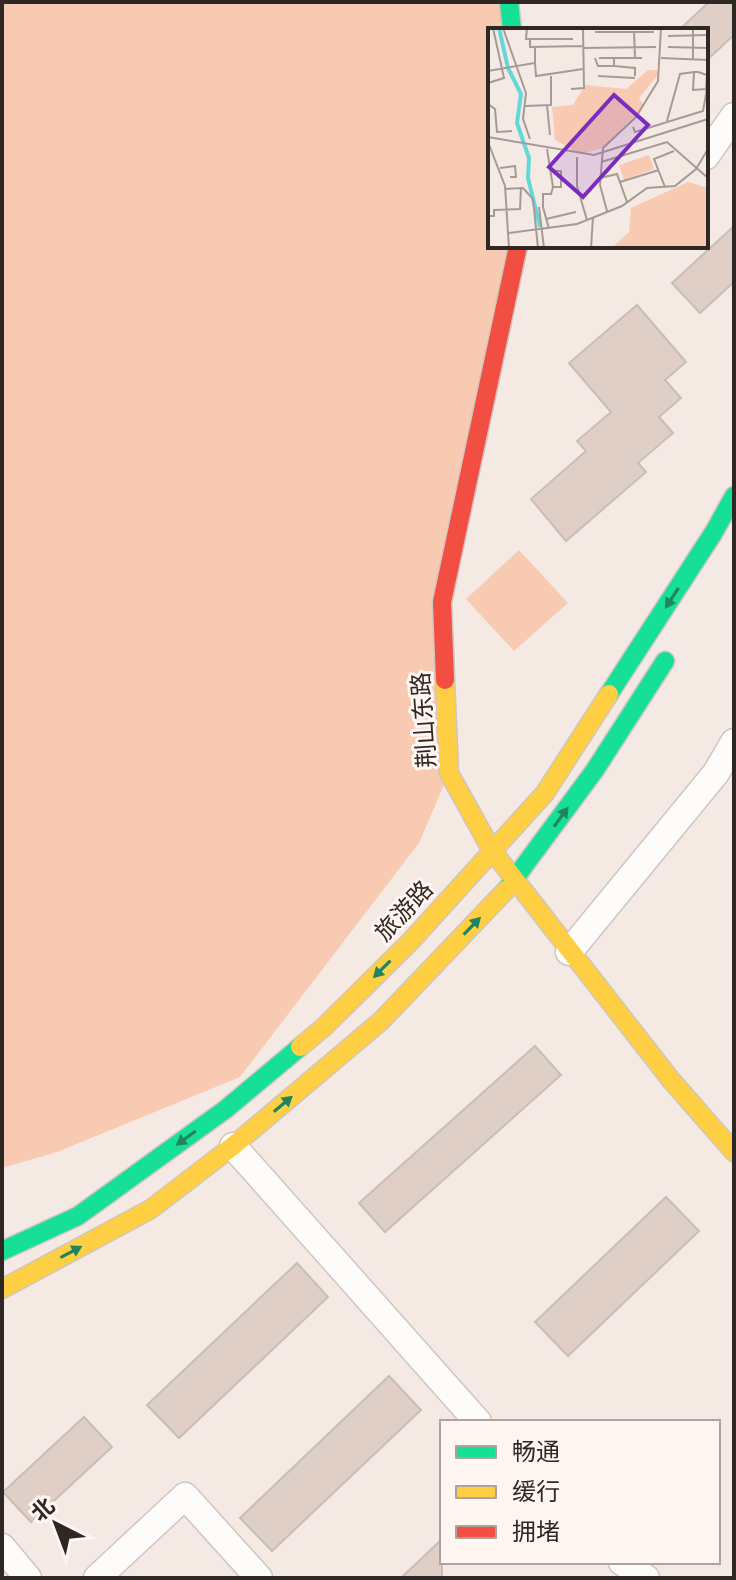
<svg xmlns="http://www.w3.org/2000/svg" width="736" height="1580" font-family="Raleway,'Noto Sans SC',sans-serif">
  <rect width="100%" height="100%" fill="#f4e9e3"/>
  <path fill="#f8cab2" d="M2,2H509L512,30H490V246H518L442,602L449,773L419,843L240,1077L57,1152L2,1168Z
    M519,550L568,603L514,651L466,599Z"/>
  <path fill="#dfcfc7" stroke="#c7beba" stroke-width="2" d="M709,2H734V35L706,61V30H679Z
    M734,226V282L700,313L672,283Z
    M637,305L686,362L665,380L681,398L659,417L673,433L638,463L646,472L566,541L531,499L586,451L577,441L611,412L569,363Z
    M535,1046L561,1075L385,1232L359,1203Z
    M666,1197L699,1231L568,1356L535,1322Z
    M297,1263L328,1297L179,1438L147,1405Z
    M389,1376L421,1410L272,1551L240,1518Z
    M84,1417L112,1447L31,1522L3,1492Z
    M442,1539V1578H401Z"/>
  <g fill="none" stroke-linecap="round" stroke-linejoin="round">
    <g stroke="#cfc6c1" stroke-width="29">
      <path id="street" d="M706,156L734,116
        M569,952L716,773L734,742
        M233,1146L478,1422
        M2,1547L28,1578
        M622,1562L646,1578
        M97,1578L185,1496L259,1578"/>
    </g>
    <g stroke="#cfc6c1" stroke-width="21">
      <path id="fast" d="M509,2L512,30
        M609,694L714,532L734,496
        M507,889L595,770L665,661
        M2,1251L78,1216L226,1109L300,1047"/>
    </g>
    <g stroke="#cfc6c1" stroke-width="21">
      <path id="slow" d="M445,680L449,773L491,849L671,1080L734,1152
        M300,1047L324,1027L411,941L545,793L609,694
        M2,1289L151,1209L233,1146L381,1021L507,889"/>
    </g>
    <g stroke="#cfc6c1" stroke-width="21">
      <path id="jam" d="M445,680L442,602L518,246"/>
    </g>
    <use href="#street" stroke="#fdfcfb" stroke-width="26"/>
    <use href="#fast" stroke="#16e098" stroke-width="18"/>
    <use href="#slow" stroke="#ffcf43" stroke-width="18"/>
    <use href="#jam" stroke="#f24e42" stroke-width="18"/>
  </g>
  <defs><path id="oneway-solid" d="M-6-.8H1V-3.2L6.5 0L1 3.2V.8H-6Z" transform="scale(2)"/></defs>
  <g fill="#22845e">
    <use href="#oneway-solid" transform="translate(672 598) rotate(123)"/>
    <use href="#oneway-solid" transform="translate(561 817) rotate(-54)"/>
    <use href="#oneway-solid" transform="translate(472 926) rotate(-46)"/>
    <use href="#oneway-solid" transform="translate(382 969) rotate(135)"/>
    <use href="#oneway-solid" transform="translate(283 1104) rotate(-40)"/>
    <use href="#oneway-solid" transform="translate(186 1138) rotate(144)"/>
    <use href="#oneway-solid" transform="translate(71 1252) rotate(-28)"/>
  </g>
  <g text-anchor="middle" stroke-width="6" stroke-linejoin="round" paint-order="stroke">
    <g font-size="24" fill="#2f2723" stroke="#fff6f2">
      <text transform="translate(424 720) rotate(-94)" y="8">荆山东路</text>
      <text transform="translate(404 911) rotate(-47)" y="8">旅游路</text>
    </g>
  </g>
  <g transform="translate(488 28)">
    <rect width="220" height="220" fill="#f4e9e3"/>
    <path d="M160,42H170V47L151,70L156,78L115,120L93,126L67,112L64,79L85,77L97,57L138,61ZM161,127L166,141L136,152L131,137ZM200,154L220,160V220H124L141,204L143,180Z" fill="#f8cab2"/>
    <path fill="none" stroke="#64d8d9" stroke-width="4" d="M11,0L20,40L33,66L29,95L41,130L40,150L52,199"/>
    <path fill="none" stroke="#a59b96" stroke-width="2" d="M15,0L38,65L35,91L42,111M39,0L38,11H85M205,0V31M146,3L147,30M107,4H166M180,8L220,7M42,11V19L95,18M180,19L220,20M95,20L168,19M107,30L110,38H126V30M111,30H154M173,30L220,32M47,35L48,48L95,41M126,38L147,40V48M0,43L47,35V19M110,48L147,50M0,55L16,50L5,0M83,61L96,60L95,0M0,76L7,81L9,104L24,103M59,77L62,107M37,78L63,77V48M179,93L192,46L206,44H210L219,47L218,61L205,62L206,44M145,99L147,104L215,83L219,61M0,109L106,127L220,91M0,114L17,158L21,220M59,121L65,159L63,166H55V179L61,201M89,129V158L99,192M113,134L179,114L220,150M12,140L27,138L28,149H22M64,143H73V159H65M112,150L129,146L139,174M132,154L171,142M177,159L166,131L186,123M17,161L35,160L45,171L50,220M51,179L56,220M119,183L112,157L115,120L148,89L170,53L173,0M0,188H6V182L32,181L33,159M58,191L88,184M21,205L89,196L134,178L159,160L187,158L208,141L220,121M103,220L105,189"/>
    <path fill="#7b2cbf" fill-opacity="0.15" stroke="#7b2cbf" stroke-width="4" d="M126,67L160,97L95,169L61,139Z"/>
    <rect width="220" height="220" fill="none" stroke="#2f2723" stroke-width="4"/>
  </g>
  <rect width="736" height="1580" fill="none" stroke="#2f2723" stroke-width="8"/>
  <rect x="440" y="1420" width="280" height="144" fill="#fff6f2" stroke="#aca39f" stroke-width="2"/>
  <rect x="456" y="1446" width="40" height="12" fill="#16e098" stroke="#aca39f" stroke-width="2"/>
  <text x="512" y="1460" font-size="24" fill="#2f2723">畅通</text>
  <rect x="456" y="1486" width="40" height="12" fill="#ffcf43" stroke="#aca39f" stroke-width="2"/>
  <text x="512" y="1500" font-size="24" fill="#2f2723">缓行</text>
  <rect x="456" y="1526" width="40" height="12" fill="#f24e42" stroke="#aca39f" stroke-width="2"/>
  <text x="512" y="1540" font-size="24" fill="#2f2723">拥堵</text>
  <g transform="translate(56 1524) rotate(318)" stroke="#fff6f2" stroke-width="6" paint-order="stroke">
  <path d="M0-6L14 30L0 20L-14 30Z" fill="#2f2723"/>
  <text y="-12" font-size="22" font-weight="bold" text-anchor="middle" fill="#2f2723">北</text>
  </g>
</svg>
